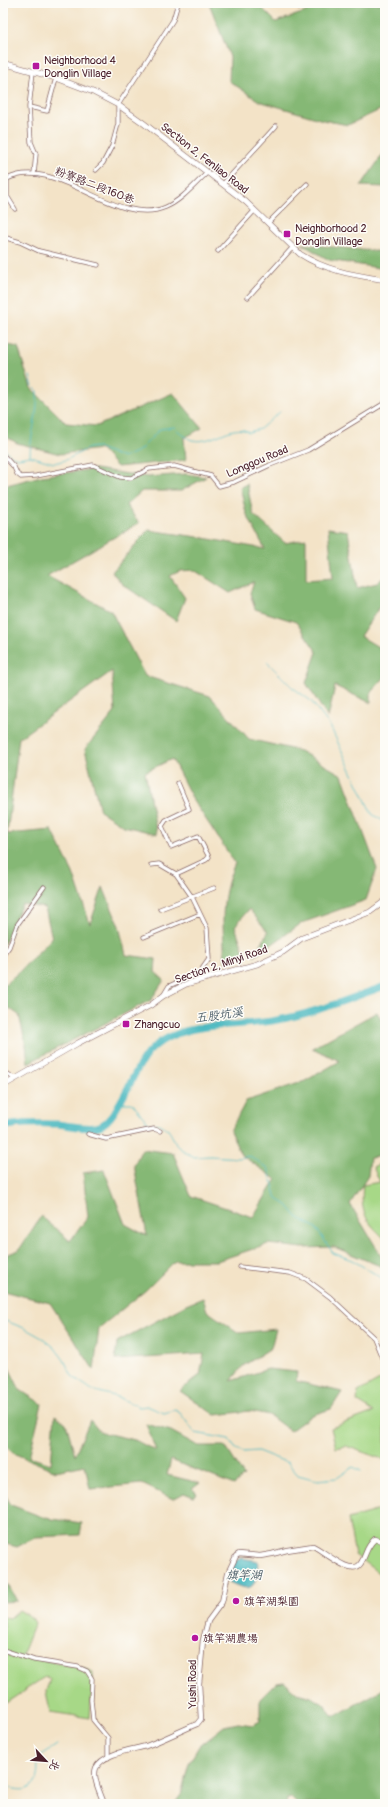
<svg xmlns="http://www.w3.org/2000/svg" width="388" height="1807" font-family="Pangolin,'LXGW WenKai TC',sans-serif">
  <rect width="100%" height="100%" fill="#fdfcf7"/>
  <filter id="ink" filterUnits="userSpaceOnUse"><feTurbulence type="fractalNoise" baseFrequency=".025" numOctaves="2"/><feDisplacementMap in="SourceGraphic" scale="8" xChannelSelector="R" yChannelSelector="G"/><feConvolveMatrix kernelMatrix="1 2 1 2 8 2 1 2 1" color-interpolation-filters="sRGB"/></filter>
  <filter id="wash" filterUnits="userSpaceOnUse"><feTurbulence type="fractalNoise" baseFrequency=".012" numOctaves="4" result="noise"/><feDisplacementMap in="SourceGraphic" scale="16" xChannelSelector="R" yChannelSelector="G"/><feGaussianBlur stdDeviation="0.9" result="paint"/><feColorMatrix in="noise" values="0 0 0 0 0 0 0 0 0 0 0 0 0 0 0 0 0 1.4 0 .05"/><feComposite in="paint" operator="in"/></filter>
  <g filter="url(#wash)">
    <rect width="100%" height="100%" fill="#f3e3c7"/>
    <path fill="#a7d887" stroke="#787c59" d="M385,1161V1239C365,1220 360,1213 363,1185L380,1182L373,1167Z
      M385,1377V1460L346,1446L336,1448L331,1428L374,1412L357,1401L358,1392Z
      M383,1485L385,1486V1578L355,1555L348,1519L383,1509Z
      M19,1610L32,1618L35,1623L22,1656L82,1668L93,1672L90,1718L50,1712L46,1691L50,1679L46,1676L3,1705V1617L10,1618Z"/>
    <path fill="#85b874" stroke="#686c50" d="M209,3H257L276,22L305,12L317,3H385V10L381,16L382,29H385V111L382,109L348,125L323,120L259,101L229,81L230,57Z
      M385,151V187L361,186Z
      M302,244L385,252V269L329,260Z
      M3,344L18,347L31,388L66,423L97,426L173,393L202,428L184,438L186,460L117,467L101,449L60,454L17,443L3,435Z
      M95,469L148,477L186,474L206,477L181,491H142L126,505L139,523L47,576L111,611L145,676L210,696L249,739L300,751L342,775L377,869L366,900L302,923L254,957L268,932L249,909L235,926L245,955L225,962C223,924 219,900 235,863L193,800L172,759L145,772L157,834L124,826L100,811L85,749L115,712L112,671L19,738L7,834L52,830L73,873L90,924L103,887L119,926L126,955L156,959L155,972L164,980L151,1000L28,1063L26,1045L19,1015L3,1004V986L20,971L52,938L45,908L22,904L3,946V486L41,476Z
      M247,484L253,514L285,543L306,539V580L333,578L328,528L348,531L357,588L377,583L385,576V606H380L360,636L385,651V677L371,692V703L335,686L328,718L306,683L317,652L296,622L255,609L250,593L254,582L230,593L194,570L180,571L170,576L185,598L176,621L122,584L112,572L148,530L198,537L265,549L246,513L240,487Z
      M377,1012L385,1027V1156L370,1158L368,1176L350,1204L385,1262V1268L334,1247L303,1248L268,1244L217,1261H175L146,1290L99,1328L94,1370L50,1303L3,1291V1256L19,1250L41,1216L70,1241L88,1217L83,1173L104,1170L125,1224L147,1236L134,1165L142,1149L173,1153L191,1196L253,1217L276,1179L241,1155L230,1131L246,1101L305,1081L340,1061L312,1048Z
      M203,1298L207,1311L239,1333L276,1329L271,1348L243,1366L231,1381L268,1369L297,1372L296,1381L342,1392L331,1409L312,1415L290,1431L269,1415L250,1411L215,1415L180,1391L200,1375L204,1354L115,1360L117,1342L186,1305Z
      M3,1356L20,1390L42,1404L29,1457L51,1464L55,1415L66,1423L75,1455L90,1420L100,1432L135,1440L156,1451L146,1424L171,1431L198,1446H225L244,1476L234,1485L171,1460L167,1475L200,1483L192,1489L197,1493L194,1497L184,1493L173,1499L142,1484L90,1489L85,1465L56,1471L13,1453L3,1444Z
      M3,1491L11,1505L45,1518L82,1523L80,1535L36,1537L17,1547L3,1543Z
      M3,1583L8,1585L17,1601L3,1602Z
      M284,1682L297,1693L312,1697L324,1704L332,1715H337L385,1688V1804H298L292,1798L287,1799L286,1804H174L181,1795L189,1763L199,1746L224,1726L238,1723L253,1725L260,1721V1699L276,1683Z"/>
    <path fill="#49b8c0" stroke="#4a6c76" d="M242,1558L258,1561C256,1585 255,1595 229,1582V1578L235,1561Z"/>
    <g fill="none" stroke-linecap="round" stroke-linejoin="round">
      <path stroke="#49b8c0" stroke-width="1" d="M30,376L33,387L37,391C39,414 30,433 30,456
        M3,447L10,455L18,458L30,456L54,463L66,460L89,448L97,447L123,458L140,450L160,429L174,427C178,431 186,438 192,440C213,445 231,422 249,432L260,429L280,412
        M267,662L292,687L311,701L330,726L372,814L385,822
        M382,986L385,989
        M120,1103H132L149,1124H159L168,1129L178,1147L193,1157L210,1156L239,1158L250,1156L268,1168L277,1199L287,1205L297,1217L316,1228L333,1253L352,1260L382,1278
        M3,1320L24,1328L44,1339L55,1348L64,1360L72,1376L92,1390L118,1397L139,1407L147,1406L164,1413L175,1410L180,1413L195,1433L229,1439L235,1448L243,1452L258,1451L288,1463L298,1475L317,1480L337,1478L353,1467L361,1471
        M3,1785C30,1797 41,1786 37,1758L57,1745"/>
      <path stroke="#49b8c0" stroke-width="7" d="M3,1127C21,1122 39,1124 57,1124C69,1125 92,1131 102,1125C110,1120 115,1112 119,1104C139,1072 139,1047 179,1033C209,1023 241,1026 272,1021C310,1015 349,999 385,986"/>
    </g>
  </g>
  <g filter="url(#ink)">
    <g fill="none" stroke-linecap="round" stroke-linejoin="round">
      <g stroke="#856462" stroke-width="5">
        <path id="minor" d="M293,3L298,8
          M29,107L33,72
          M96,170L103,163L112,146L118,124V105L173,20L178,3
          M34,174L36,154L31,142L29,107L47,111L56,78
          M223,184L276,126
          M15,209L7,196V179C56,154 116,229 166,207C182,200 195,184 208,172
          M268,223L307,184
          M3,237L20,242L39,251L98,265
          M218,251L255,210
          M248,297L293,247
          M3,455L14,467L17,474L21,477L36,476L93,465L120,477L131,478L149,469L174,466L211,476L219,486L234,482L270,465L308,450L385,403
          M151,865L159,864L176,874L192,897L207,928L209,959L200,972L169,986L163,996
          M176,874L206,860L209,857L198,836L171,847L162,826L166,820L189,809L178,783
          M160,909L214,888
          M144,937L200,914
          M3,955L9,947L17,925L44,887
          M8,1074L15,1079
          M88,1134L106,1139L154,1129L160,1131
          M240,1267L290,1273L306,1279L330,1297L374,1338L385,1365
          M3,1650L34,1660L78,1667L87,1671L92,1679L91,1700L93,1720L108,1738V1758"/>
      </g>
      <g stroke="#856462" stroke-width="6">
        <path id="tertiary" d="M104,1804C101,1794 92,1778 96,1768C103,1753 132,1750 146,1746C163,1740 180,1731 197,1724L201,1719L199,1684L203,1640L208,1621L222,1602L228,1573L236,1556L239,1554L260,1556L272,1554L287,1550L313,1546C323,1550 352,1578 361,1563C367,1554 365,1548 375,1539L385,1542"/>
      </g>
      <g stroke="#856462" stroke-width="6">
        <path id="secondary" d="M3,63L56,78L93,92L118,105L142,122L246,202L300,254C326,271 355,275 385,280
          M3,1086L78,1043L151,1005L163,996L186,984L257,964L283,952L302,938L370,912L385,901"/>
      </g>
      <use href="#minor" stroke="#fff" stroke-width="3.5"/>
      <use href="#tertiary" stroke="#fff" stroke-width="4.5"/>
      <use href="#secondary" stroke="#fff" stroke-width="5"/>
    </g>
  </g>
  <g fill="#b5179e" stroke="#fdfcf7" stroke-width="1.5">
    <rect x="32" y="62" width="8" height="8" rx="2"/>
    <rect x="283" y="230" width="8" height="8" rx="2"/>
    <rect x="122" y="1020" width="8" height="8" rx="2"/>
    <circle cx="236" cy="1601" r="4"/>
    <circle cx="195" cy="1638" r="4"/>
  </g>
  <g text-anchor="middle" stroke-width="3" stroke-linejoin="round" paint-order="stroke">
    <g font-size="11" fill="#4a1f2b" stroke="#fdfcf7" text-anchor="start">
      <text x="44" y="64">Neighborhood 4<tspan x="44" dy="13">Donglin Village</tspan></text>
      <text x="295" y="232">Neighborhood 2<tspan x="295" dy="13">Donglin Village</tspan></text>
      <text x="134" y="1028">Zhangcuo</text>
      <text x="244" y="1605">旗竿湖梨園</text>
      <text x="203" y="1642">旗竿湖農場</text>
    </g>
    <g font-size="11" fill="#4a1f2b" stroke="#fdfcf7">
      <text transform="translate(205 158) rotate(38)" y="4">Section 2, Fenliao Road</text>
      <text transform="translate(95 185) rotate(21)" y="4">粉寮路二段160巷</text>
      <text transform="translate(257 461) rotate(-23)" y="4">Longgou Road</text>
      <text transform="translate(221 964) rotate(-19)" y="4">Section 2, Minyi Road</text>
      <text transform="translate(192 1684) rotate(-90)" y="4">Yushi Road</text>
    </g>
    <g font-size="12" font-style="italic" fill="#4a5c67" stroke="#fdfcf7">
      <text transform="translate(219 1015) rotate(-8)" y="4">五股坑溪</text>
      <text x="244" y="1579">旗竿湖</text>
    </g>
  </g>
  <rect width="388" height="1807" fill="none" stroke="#fdfcf7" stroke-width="16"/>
  <g transform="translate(46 1761) rotate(116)" stroke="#fdfcf7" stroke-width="3" paint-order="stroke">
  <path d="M0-3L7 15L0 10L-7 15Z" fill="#4a1f2b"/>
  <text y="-6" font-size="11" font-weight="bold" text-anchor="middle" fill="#4a1f2b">北</text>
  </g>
</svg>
